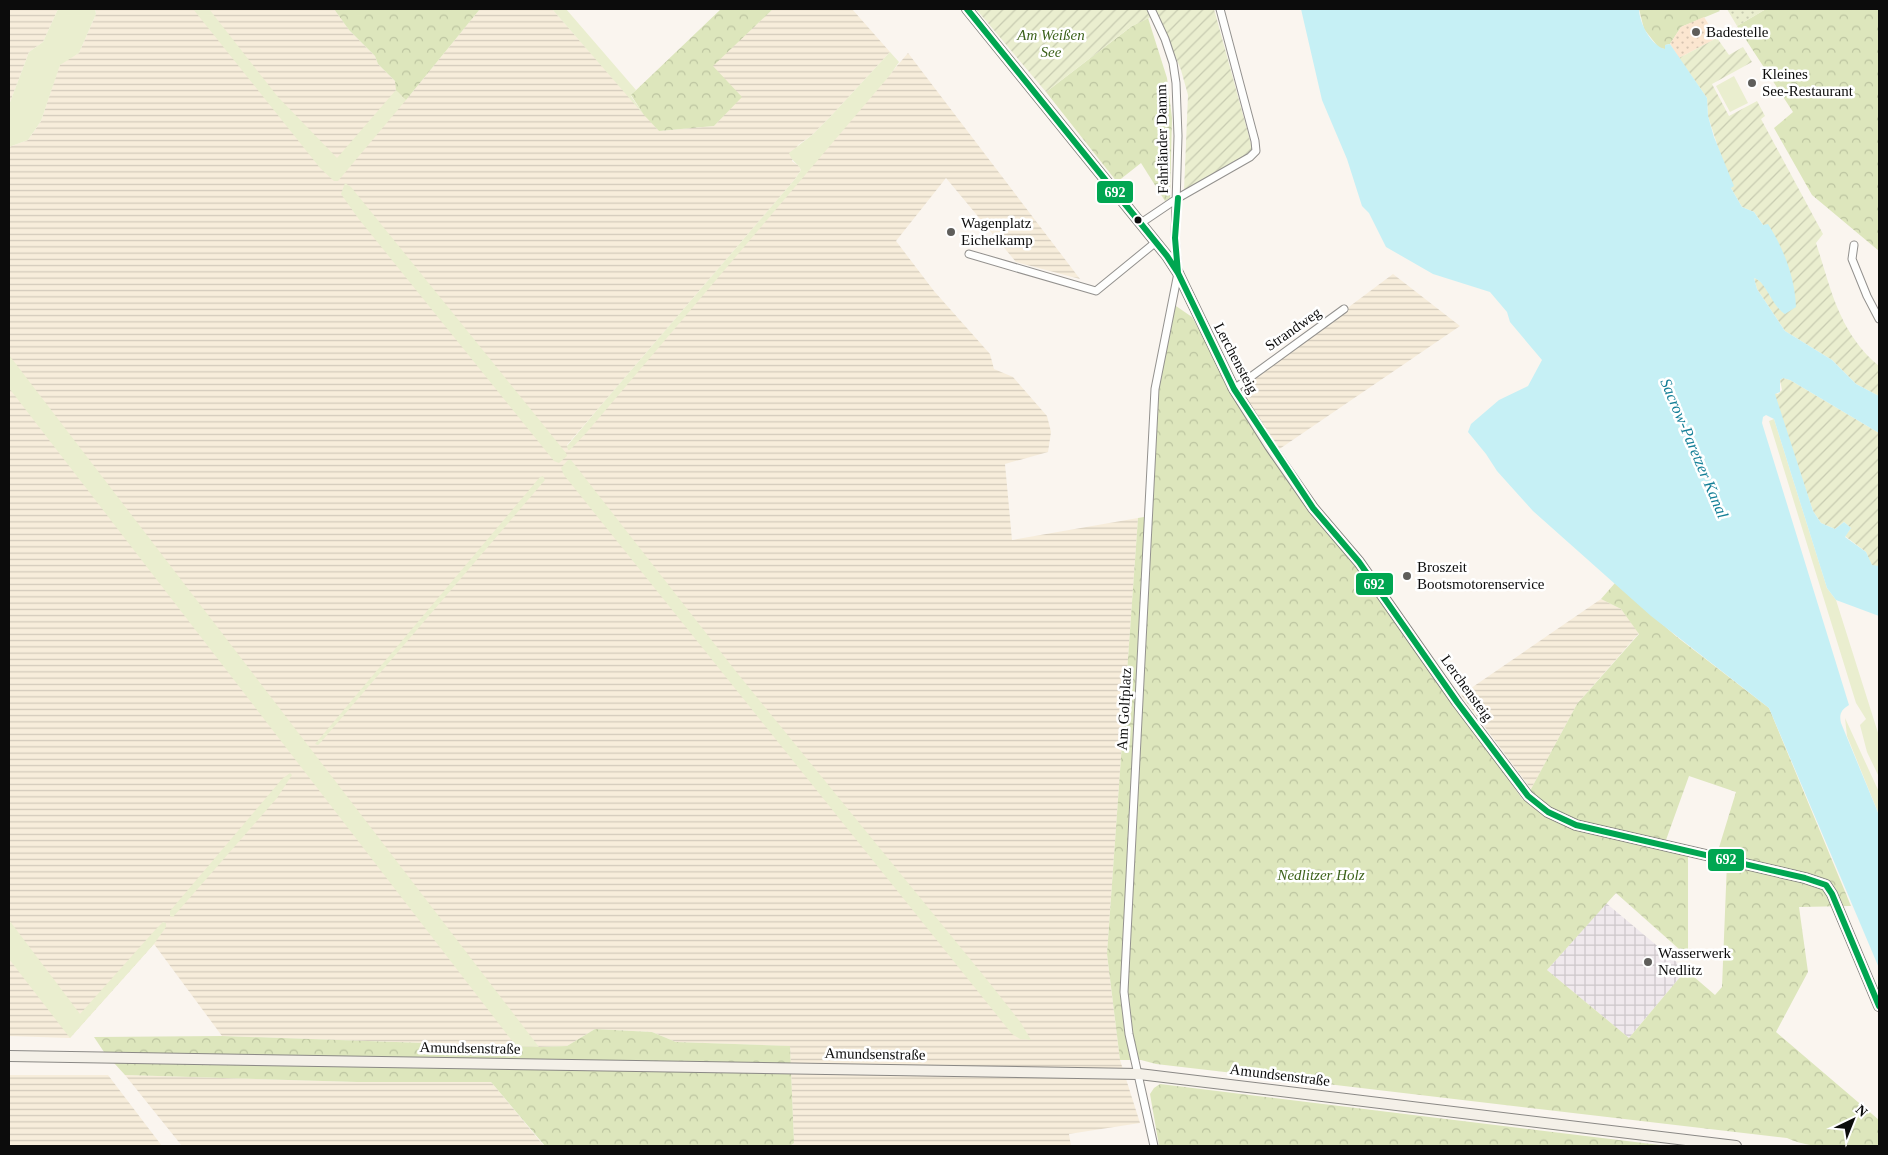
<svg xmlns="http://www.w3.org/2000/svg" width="1888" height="1155" font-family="'Times New Roman',serif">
  <defs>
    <pattern id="industrial-grid" width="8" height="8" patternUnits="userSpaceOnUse" patternTransform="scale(1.25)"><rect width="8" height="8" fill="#f0e9ed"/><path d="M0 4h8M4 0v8" fill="none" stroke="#cdc7ca"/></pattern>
    <pattern id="farmland-rules" width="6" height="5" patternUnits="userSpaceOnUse" patternTransform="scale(1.25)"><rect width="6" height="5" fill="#f7eddb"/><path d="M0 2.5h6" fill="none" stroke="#d3cabb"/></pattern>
    <pattern id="forest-crowns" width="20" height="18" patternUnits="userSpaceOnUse" patternTransform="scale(1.25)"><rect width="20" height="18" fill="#dde6bc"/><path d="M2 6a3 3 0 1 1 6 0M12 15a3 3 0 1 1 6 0" fill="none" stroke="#bcc4a0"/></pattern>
    <pattern id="sand-dots" width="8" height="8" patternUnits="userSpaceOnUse" patternTransform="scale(1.25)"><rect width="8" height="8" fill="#fbe6d0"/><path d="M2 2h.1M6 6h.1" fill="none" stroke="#d6c4b1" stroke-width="1.8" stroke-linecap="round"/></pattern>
    <pattern id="park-dots" width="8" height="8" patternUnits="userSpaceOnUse" patternTransform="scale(1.25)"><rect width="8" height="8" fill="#eaeecf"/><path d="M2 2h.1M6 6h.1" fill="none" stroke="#c8cbb1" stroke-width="1.8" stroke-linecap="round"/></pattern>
    <pattern id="garden-furrows" width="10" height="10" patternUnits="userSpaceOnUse" patternTransform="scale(1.25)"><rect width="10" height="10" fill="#eaeecf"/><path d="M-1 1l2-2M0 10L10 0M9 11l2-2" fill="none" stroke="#c8cbb1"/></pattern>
  </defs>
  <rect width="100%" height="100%" fill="#faf5ef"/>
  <path fill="url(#industrial-grid)" d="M1606,903L1686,970L1629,1038L1547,970Z"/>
  <path fill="url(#farmland-rules)" d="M9,9H58L43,42L29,52L9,105Z
    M95,9H334L349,30L375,56L378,64L395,81L406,100L480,9H552L659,131L714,126L741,97L712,66L773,9H852L890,52L830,117L812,135L798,145L792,161L799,166L801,170L795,179L567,445L570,450L908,53L1080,279L1016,262L946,178L896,241L934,291L990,354L994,369L1013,377L1047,416L1051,432L1048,452L1005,464L1012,540L1138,518L1107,954L1120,1060L1140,1123L1069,1134L1071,1146H790L794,1143L790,1046L676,1042L652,1032L595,1029L567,1046L539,1047L222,1036L154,944L70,1038L9,1036V147L28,140L41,121L60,64L79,53L96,14Z
    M1393,274L1460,326L1278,450L1239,389Z
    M1601,599L1621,609L1639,633L1577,704L1531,789L1461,695Z
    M9,1075H108L162,1146H9Z
    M125,1075L357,1082H491L544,1146H182Z"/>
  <path fill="#eaeecf" d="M58,9H95L96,14L79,53L60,65L41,121L28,140L9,147V105L29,52L43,42Z
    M193,9H209L278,97L337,158L396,90L406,100L338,181H334L320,168Z
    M552,9H566L636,90L631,96L644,115Z
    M890,52L899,62L890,75L587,432L570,450H568L567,446L597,410L795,179L801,170C798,163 791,161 789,153L812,135L830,117Z
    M1734,76L1748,103L1730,112L1716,86Z
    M345,183L351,187L566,453L567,456L559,463L554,461L358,218L341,194Z
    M9,355L539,1047L516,1046L9,388Z
    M1774,419L1827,588L1836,600L1879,736V777L1867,752L1860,725L1866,719L1856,703L1769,421Z
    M568,460H571L575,465L738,674L992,986L1021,1023L1031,1040L1020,1039L1012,1034L564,475L561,468Z
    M543,476L545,480L321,742L318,745L315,744L540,477Z
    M1845,718L1879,792V815L1847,736Z
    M290,773L292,775L277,798L173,917L170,916V911L282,779Z
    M9,920L80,1014L156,929L163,922L166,923V927L154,944L70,1038L9,959Z"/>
  <path fill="url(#forest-crowns)" fill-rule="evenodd" d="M334,9H480L406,100L396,90L395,81L378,64L375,56L349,30Z
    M721,9H773L713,66L742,97L714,126L659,131L644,115L631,95Z
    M1639,9H1718L1720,11L1681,27L1670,44L1665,45V49L1659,48L1644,29Z
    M1766,9H1879V251L1812,195L1774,128L1793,112L1737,26Z
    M1148,18L1167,78L1172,118L1170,198L1165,201L1141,163L1117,182L1046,92L1132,26Z
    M1176,306L1192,317L1250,422L1296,494L1369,580L1523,800L1531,789L1577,704L1639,634L1621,609L1601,599L1615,583L1677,637L1769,708L1851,906L1799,907L1808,972L1776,1032L1879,1120V1146C1850,1146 1814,1151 1787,1138L1156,1064L1141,1060H1120L1107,954L1138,518L1150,516L1157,403L1169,324ZM1689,776L1736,792L1717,854L1727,862L1722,987L1715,995L1686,970L1629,1038L1547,970L1616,893L1688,957V850L1666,840Z
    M595,1029L652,1032L676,1042L790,1046L794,1143L790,1146H545L491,1082H357L125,1075L104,1052L94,1037L222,1036L539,1047L567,1046Z
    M1160,1084L1668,1146H1159L1150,1094L1154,1088Z"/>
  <path fill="url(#sand-dots)" d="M1704,17L1717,38L1679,58L1670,44L1681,27Z"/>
  <path fill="url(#park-dots)" d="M1727,9H1766L1737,26Z"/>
  <path fill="url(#garden-furrows)" d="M976,9H1214L1253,151L1184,191L1188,95L1181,70L1158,14L1132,26L1046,92Z
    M1717,38L1729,55L1743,47L1752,62L1712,84L1729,116L1757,101L1765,116L1761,119L1823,234L1816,243C1831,289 1839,333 1879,366V396L1856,384L1832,360L1785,331L1757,289L1754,278C1762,280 1770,292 1771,300L1763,225L1754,212L1742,207L1731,188L1708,116L1707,98L1679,58Z
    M1783,378L1790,380L1879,433V566H1872L1866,552L1845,536L1851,528L1844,522L1835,529L1821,523L1813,511L1775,399V393L1778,394L1782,390L1780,380Z"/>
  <path fill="#c6f0f5" d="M1301,9H1639C1639,22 1651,46 1665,49V45L1670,44L1707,98L1708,116L1714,137L1734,186L1731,188L1742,207L1754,212L1763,225L1768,224C1784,249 1795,278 1796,307L1785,314C1771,305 1766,281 1754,278L1757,289L1785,331L1832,360L1856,384L1879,396V433L1790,380L1783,378L1780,380V392L1775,394L1813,511L1821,523L1835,529L1844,522L1851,528L1845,537L1866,552L1872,565L1879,566V616L1836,600L1827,588L1774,419L1766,415L1763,417L1762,423L1849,705C1841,710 1839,714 1841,723L1879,815V968L1769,708L1651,616L1533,511L1497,471L1486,454L1468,432L1471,424L1499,400L1528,386L1542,360L1510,322L1507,312L1490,292L1433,274L1386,247L1369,213L1362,206L1347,159L1322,100Z"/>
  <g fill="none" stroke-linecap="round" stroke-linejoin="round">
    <g stroke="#93918e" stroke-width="9">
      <path id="street" d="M1151,9L1165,39L1173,63L1176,83L1178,136L1175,238L1178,273L1155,389L1124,992L1129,1034L1154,1146
        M1141,223L1178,198L1250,157L1256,151L1255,141L1220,9
        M1854,245L1852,259L1867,296L1879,319
        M969,254L1096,291L1156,242
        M1234,389L1344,309"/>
    </g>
    <g stroke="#8a8885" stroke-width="12">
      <path id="secondary" d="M967,9L1167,256L1178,273L1234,389L1270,446L1313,508L1359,562L1457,702L1528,796L1548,812L1576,825L1805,878L1826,885L1832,894L1879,1006
        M9,1056L1139,1074L1736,1146"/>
    </g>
    <use href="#street" stroke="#fefefd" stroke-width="7"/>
    <use href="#secondary" stroke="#f4f0e8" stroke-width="10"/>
    <g stroke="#fff" stroke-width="10">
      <path id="bus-1" d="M967,9L1167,256L1178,273L1234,389L1313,508L1359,562L1457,702L1528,796L1548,812L1576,825L1805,878L1826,885L1832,894L1879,1006
        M1178,198L1175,238L1178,273"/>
    </g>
    <use href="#bus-1" stroke="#00a651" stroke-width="6"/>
  </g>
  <g fill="#5f5e5b" stroke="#fff" stroke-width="2">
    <circle cx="1696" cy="32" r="5"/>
    <circle cx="1752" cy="83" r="5"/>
    <circle cx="951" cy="232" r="5"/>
    <circle cx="1407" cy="576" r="5"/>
    <circle cx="1648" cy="962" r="5"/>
  </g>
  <circle fill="#0c0c0c" stroke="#fff" stroke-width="2" cx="1138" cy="220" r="4.5"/>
  <g text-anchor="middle" stroke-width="5" stroke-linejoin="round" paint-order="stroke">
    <g font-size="15" fill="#0c0c0c" stroke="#fff" text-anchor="start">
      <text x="1706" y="37">Badestelle</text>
      <text x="1762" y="79">Kleines<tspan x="1762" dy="17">See-Restaurant</tspan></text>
      <text x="961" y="228">Wagenplatz<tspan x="961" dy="17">Eichelkamp</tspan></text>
      <text x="1417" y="572">Broszeit<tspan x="1417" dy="17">Bootsmotorenservice</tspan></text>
      <text x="1658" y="958">Wasserwerk<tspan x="1658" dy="17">Nedlitz</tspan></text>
    </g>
    <g font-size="15" font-style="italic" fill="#3d631c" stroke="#fff">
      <text x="1051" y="40">Am Weißen<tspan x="1051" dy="17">See</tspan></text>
      <text x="1321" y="880">Nedlitzer Holz</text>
    </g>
    <g font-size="15" fill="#0c0c0c" stroke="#fff">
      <text transform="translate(1162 139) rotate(-91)" y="5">Fahrländer Damm</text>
      <text transform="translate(1293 329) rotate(-35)" y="5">Strandweg</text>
      <text transform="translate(1236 358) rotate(62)" y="5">Lerchensteig</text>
      <text transform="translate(1467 688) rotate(54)" y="5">Lerchensteig</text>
      <text transform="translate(1124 709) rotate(-87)" y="5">Am Golfplatz</text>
      <text transform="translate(470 1048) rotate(1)" y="5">Amundsenstraße</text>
      <text transform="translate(875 1054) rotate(1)" y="5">Amundsenstraße</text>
      <text transform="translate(1280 1075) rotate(7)" y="5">Amundsenstraße</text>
    </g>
    <g font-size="16" font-style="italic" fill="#147f97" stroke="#fff">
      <text transform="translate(1695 448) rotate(67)" y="6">Sacrow-Paretzer Kanal</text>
    </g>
  </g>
  <g stroke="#fff" stroke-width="2">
    <rect x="1096" y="180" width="38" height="24" rx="5" fill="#00a651"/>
    <rect x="1355" y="572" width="39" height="24" rx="5" fill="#00a651"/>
    <rect x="1707" y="848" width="38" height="24" rx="5" fill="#00a651"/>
  </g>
  <g font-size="14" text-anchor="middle" font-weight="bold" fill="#fff">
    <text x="1115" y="197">692</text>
    <text x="1374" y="589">692</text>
    <text x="1726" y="864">692</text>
  </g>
  <rect width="1888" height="1155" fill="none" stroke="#0c0c0c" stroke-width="20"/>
  <g transform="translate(1853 1120) rotate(43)" stroke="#ffffff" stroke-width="4" paint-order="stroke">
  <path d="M0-4L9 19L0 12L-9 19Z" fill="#0c0c0c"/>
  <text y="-8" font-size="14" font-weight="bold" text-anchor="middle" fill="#0c0c0c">N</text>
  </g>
</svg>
